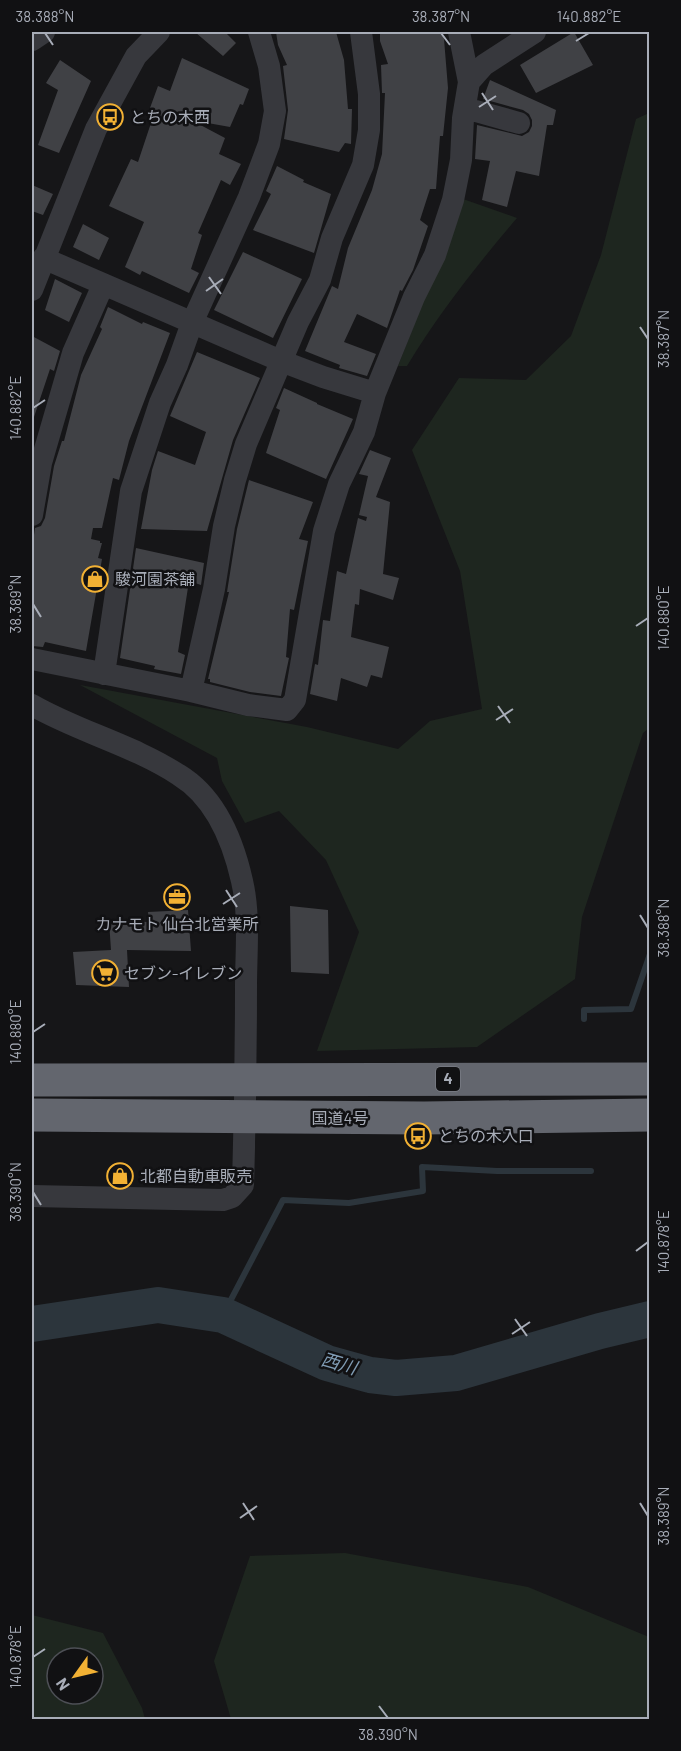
<svg xmlns="http://www.w3.org/2000/svg" width="681" height="1751" font-family="Barlow,'Noto Sans JP',sans-serif">
  <rect width="100%" height="100%" fill="#161618"/>
  <path fill="#1e261f" fill-rule="evenodd" d="M649,113V728L643,733L582,917L575,979L477,1047L317,1051L359,932L326,860L279,811L245,823L222,781L217,758L80,685L307,727L398,749L430,721L482,709L460,571L412,450L459,378L526,380L571,336L601,255L636,119Z
    M463,199L517,218C477,265 439,313 407,366H398Z
    M345,1553L528,1587L649,1637V1719H231L214,1661L250,1556Z
    M32,1615L103,1633L142,1708L145,1719H32ZM57,1658H93V1694H57Z"/>
  <g fill="none" stroke-linecap="round" stroke-linejoin="round">
    <path stroke="#2c353c" stroke-width="6" d="M584,1019V1010L631,1009L650,954
      M223,1315L283,1200L349,1203L423,1191L422,1167L497,1171H591"/>
    <path stroke="#2c353c" stroke-width="36" d="M32,1324L158,1305L223,1315L327,1363L370,1375L396,1378L456,1373L600,1331L650,1319"/>
  </g>
  <path fill="#404145" d="M195,32H225L236,43L223,56Z
    M276,32H336L344,60L348,109H352L351,144L345,143L339,152L284,139L288,110L283,66L287,65L278,45Z
    M380,32H442L444,39L448,88L443,136H440L436,189H430L420,220L428,226L413,270L402,291L400,290L387,328L357,314L344,342L376,354L367,376L339,368L340,365L305,351L332,286L338,289L348,248L372,190L382,154L385,93H382L381,65L388,64L380,41Z
    M574,32L593,65L536,93L520,65Z
    M182,58L249,89L243,105L240,104L230,127L191,120L225,138L219,154L241,164L230,185L221,180L198,233L202,235L191,269L199,273L189,293L142,271L140,275L125,267L144,222L109,206L131,159L138,162L155,111L150,108L158,86L170,91Z
    M60,60L91,81L59,153L38,145L58,90L46,83Z
    M490,80L556,110L553,125H547L539,176L516,171L507,207L482,200L490,161L475,159L477,125L522,136L529,132L532,126V120L529,114L523,110L483,99Z
    M277,166L304,180L303,182L331,194L314,253L253,230L271,194L266,191Z
    M32,185L53,194L43,215L32,211Z
    M83,224L109,238L99,260L73,247Z
    M243,252L302,279L273,338L214,310Z
    M55,279L82,293L69,322L45,310Z
    M108,307L142,324L143,322L170,333L129,441L119,480L113,478L102,528H93L91,539L100,541V543H102L98,558L102,559L86,651L45,642L43,647L32,646V549L35,528L41,526L45,518L54,466L62,441H64L81,375L102,329L100,327Z
    M32,336L60,351L54,371L50,369L34,417L32,416Z
    M197,352L260,378L233,440L207,531L141,529L152,470L158,451L195,465L206,432L170,416Z
    M284,388L317,403V404L353,419L326,479L266,453L280,410L276,408Z
    M370,450L391,458L376,497L390,502L383,574L399,578L393,600L360,589L359,605L355,604L351,637L389,647L382,678L371,675L367,687L341,678L337,701L310,694L315,664L318,665L323,620L330,621L337,571L346,574L358,518L366,521L367,517L359,515L368,476L359,474Z
    M249,480L313,502L299,539L308,541L294,610L290,609L286,657L289,658L281,696L250,692L210,682V679H208L229,592H227L237,529Z
    M136,548L204,563L201,585L189,581L178,652L185,655L181,674L154,669L155,666L120,658Z
    M290,906L328,910L329,974L291,972Z
    M188,910L191,951L127,950L129,987L76,985L73,952L111,950L109,921L149,922L148,912Z"/>
  <g fill="none" stroke-linecap="round" stroke-linejoin="round">
    <path stroke="#37383d" stroke-width="22" d="M459,32L469,82
      M32,40L44,32
      M465,108L519,123
      M43,258L281,361L323,377L375,393
      M32,290L96,129L136,56L159,32
      M32,515L41,463L73,353L103,285
      M32,659L191,691L248,705L287,710L295,700L324,531L339,484L364,432L375,393L414,297L435,255L453,200L461,160L463,118L469,82L484,65L535,32
      M104,674L131,491L160,403L177,365L192,323L249,197L269,144L275,111L269,66L259,32
      M191,691L214,589L224,526L235,480L246,444L298,322L320,280L332,238L363,165L369,130V94L361,32
      M32,705C79,732 133,745 179,775C215,797 233,841 242,881C250,915 246,952 246,986C246,1052 245,1119 243,1185L232,1197L223,1200L32,1196"/>
    <path stroke="#63666e" stroke-width="33" d="M32,1080L650,1079
      M32,1115L424,1118L650,1115"/>
  </g>
  <path fill="none" stroke="#a8adb8" stroke-width="2" d="M45,33L53,45M441,33L450,45M576,41L589,33M482,93L493,110M479,107L496,96M209,277L221,294M206,291L223,279M640,327L648,339M33,408L45,400M33,604L41,617M636,626L648,618M498,706L510,723M496,720L513,709M226,890L237,907M223,904L240,893M640,915L648,928M33,1032L45,1024M33,1192L41,1205M636,1251L648,1242M515,1319L527,1336M512,1334L530,1322M243,1503L254,1520M640,1503L648,1516M240,1518L257,1506M33,1657L45,1649M379,1706L388,1718"/>
  <defs>
    <g id="bus-ring" transform="scale(1.35)"><circle r="9.5" fill="#111113" stroke="#f2b134" stroke-width="1.5"/><path d="M-5-6H5V4H4V6H2V4H-2V6H-4V4H-5ZM-3.5-4V0h7V-4ZM-3.5 1.2v1.5H-2V1.2ZM2 1.2v1.5H3.5V1.2Z" fill="#f2b134"/></g>
    <g id="shop-ring" transform="scale(1.35)"><circle r="9.5" fill="#111113" stroke="#f2b134" stroke-width="1.5"/><path d="M-5-2.5h2.3a2.7 3.5 0 0 1 5.4 0H5L5.5 6h-11ZM-1.5-2.5h3a1.5 2.3 0 0 0-3 0Z" fill="#f2b134"/></g>
    <g id="office-ring" transform="scale(1.35)"><circle r="9.5" fill="#111113" stroke="#f2b134" stroke-width="1.5"/><path d="M-6-3h4V-5.5h4V-3h4V5H-6ZM-1-4.5V-3h2v-1.5ZM-6 0V1H6V0Z" fill="#f2b134"/></g>
    <g id="supermarket-ring" transform="scale(1.35)"><circle r="9.5" fill="#111113" stroke="#f2b134" stroke-width="1.5"/><path d="M-6-5.5h2.5l.6 2H6L4.5 2H-2.5L-4.4-4H-6ZM-1.5 3.2a1.3 1.3 0 1 0 .1 0ZM3 3.2a1.3 1.3 0 1 0 .1 0Z" fill="#f2b134"/></g>
  </defs>
  <g fill-rule="evenodd">
    <use href="#bus-ring" x="110" y="117"/>
    <use href="#shop-ring" x="95" y="579"/>
    <use href="#office-ring" x="177" y="897"/>
    <use href="#supermarket-ring" x="105" y="973"/>
    <use href="#bus-ring" x="418" y="1136"/>
    <use href="#shop-ring" x="120" y="1176"/>
  </g>
  <g text-anchor="middle" stroke-width="5" stroke-linejoin="round" paint-order="stroke">
    <rect fill="#111113" stroke="#7b7e86" stroke-width="1.5" x="436" y="1067" width="24" height="24" rx="4.5"/>
    <g font-size="15" font-weight="bold" fill="#a8adb8">
      <text x="448" y="1084">4</text>
    </g>
    <g font-size="16" fill="#a8adb8" stroke="#111113" text-anchor="start">
      <text x="130" y="123">とちの木西</text>
      <text x="115" y="585">駿河園茶舗</text>
      <text x="177" y="930" text-anchor="middle">カナモト 仙台北営業所</text>
      <text x="124" y="979">セブン-イレブン</text>
      <text x="438" y="1142">とちの木入口</text>
      <text x="140" y="1182">北都自動車販売</text>
    </g>
    <g font-size="16" fill="#a8adb8" stroke="#111113">
      <text x="340" y="1124">国道4号</text>
    </g>
    <g font-size="18" font-style="italic" fill="#7f9bb3" stroke="#111113">
      <text transform="translate(339 1364) rotate(16)" y="6">西川</text>
    </g>
  </g>
  <rect width="681" height="1751" fill="none" stroke="#111113" stroke-width="66"/>
  <g transform="translate(75 1676) rotate(236)"><circle r="28" fill="#111113" stroke="#4d4f55" stroke-width="1.5"/>
  <path d="M0-4.5L10 22L0 15L-10 22Z" fill="#f2b134"/>
  <text y="-9" font-size="16" font-weight="bold" text-anchor="middle" fill="#a8adb8">N</text>
  </g>
  <rect x="33" y="33" width="615" height="1685" fill="none" stroke="#a8adb8" stroke-width="2"/>
  <g font-size="15" text-anchor="middle" fill="#a8adb8">
    <text x="45" y="22">38.388°N</text>
    <text x="441" y="22">38.387°N</text>
    <text x="589" y="22">140.882°E</text>
    <text transform="translate(664 339) rotate(-90)" y="5">38.387°N</text>
    <text transform="translate(16 408) rotate(-90)" y="5">140.882°E</text>
    <text transform="translate(16 604) rotate(-90)" y="5">38.389°N</text>
    <text transform="translate(664 618) rotate(-90)" y="5">140.880°E</text>
    <text transform="translate(664 928) rotate(-90)" y="5">38.388°N</text>
    <text transform="translate(16 1032) rotate(-90)" y="5">140.880°E</text>
    <text transform="translate(16 1192) rotate(-90)" y="5">38.390°N</text>
    <text transform="translate(664 1242) rotate(-90)" y="5">140.878°E</text>
    <text transform="translate(664 1516) rotate(-90)" y="5">38.389°N</text>
    <text transform="translate(16 1657) rotate(-90)" y="5">140.878°E</text>
    <text x="388" y="1740">38.390°N</text>
  </g>
</svg>
